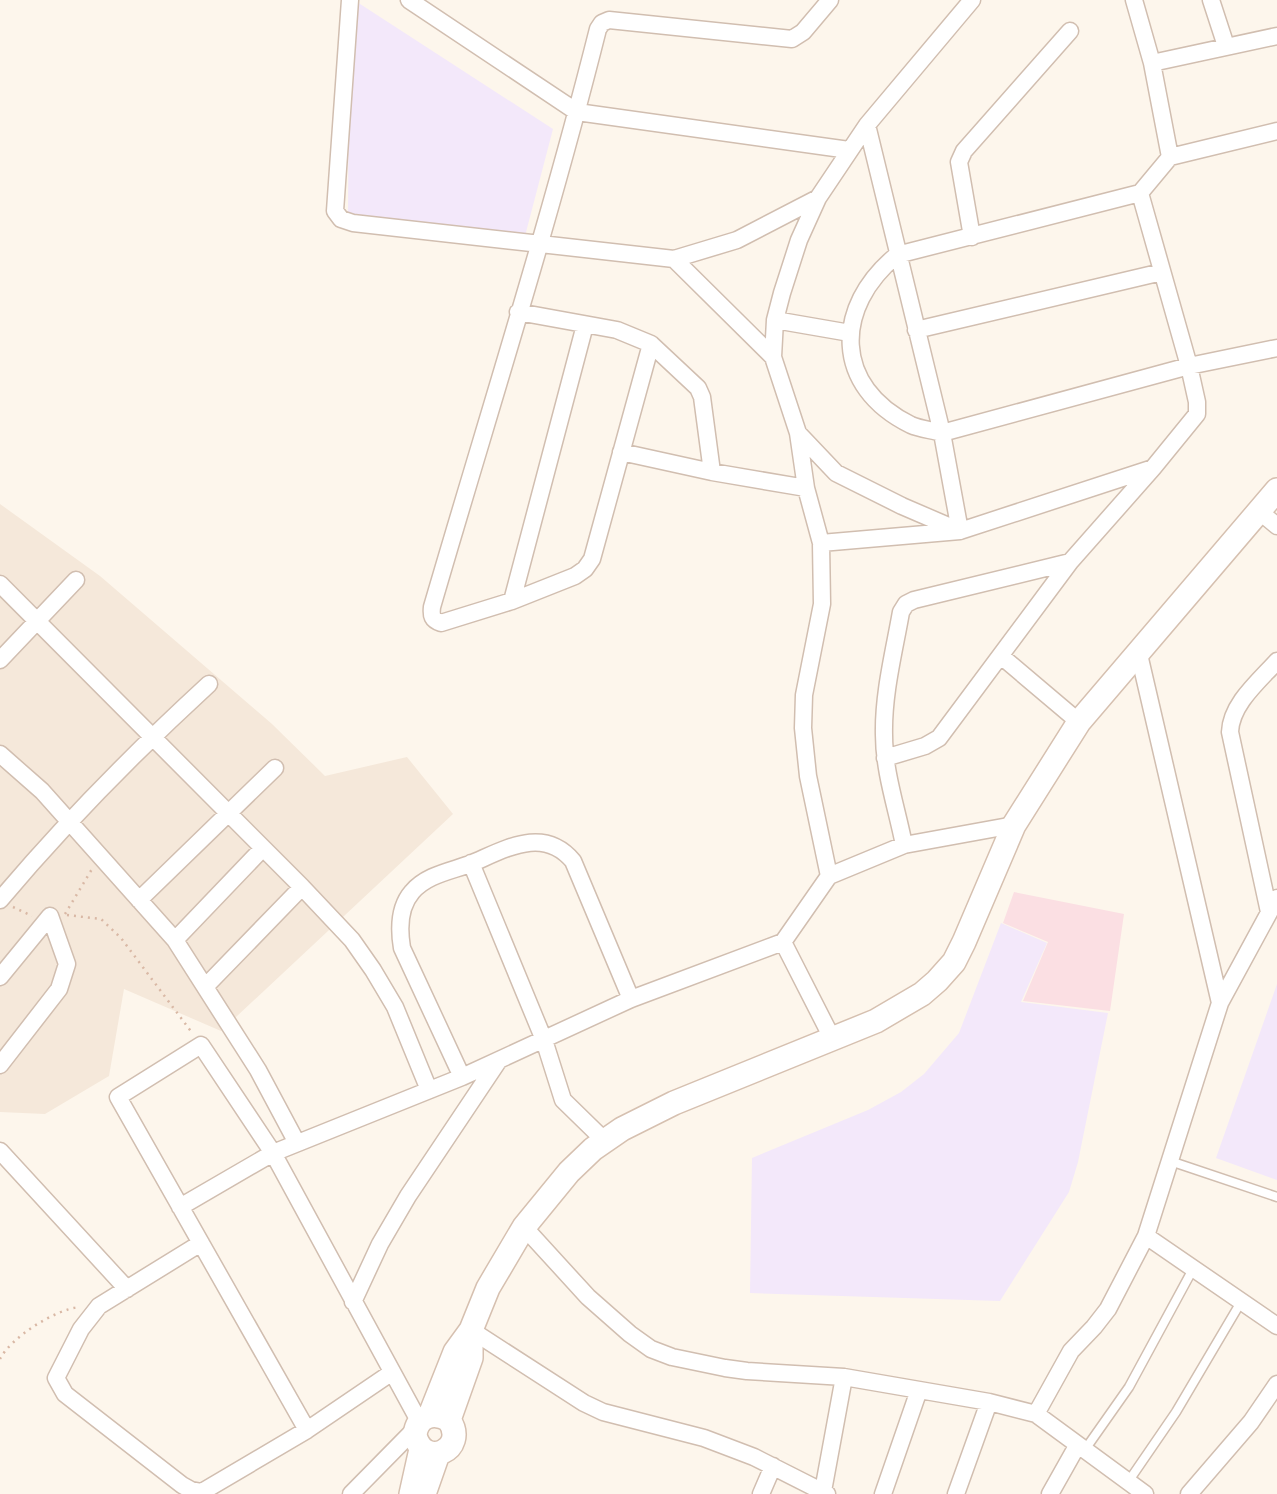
<svg xmlns="http://www.w3.org/2000/svg" width="1277" height="1494" font-family="'Asap Condensed',sans-serif">
  <rect width="100%" height="100%" fill="#fdf6ec"/>
  <path fill="#f5e8da" d="M0,504L100,576L272,724L325,776L407,757L453,814L221,1031L124,989L109,1076L45,1114L0,1112Z"/>
  <path fill="#f3e8fa" d="M357,2L553,129L525,236L348,218L349,10Z
    M1001,923L1047,943L1021,1002L1108,1013L1078,1162L1069,1192L1000,1301L750,1293L752,1158L868,1110L901,1092L924,1074L959,1033Z
    M1277,984V1180L1216,1158Z"/>
  <path fill="#fbdfe3" d="M1014,892L1124,914L1110,1011L1023,1001L1048,942L1003,923Z"/>
  <g fill="none" stroke-linecap="round" stroke-linejoin="round">
    <g stroke="#d1beb0" stroke-width="11">
      <path id="service" d="M1170,1161L1277,1197
        M1084,1451L1129,1387L1193,1269
        M1128,1482L1176,1412L1241,1302"/>
    </g>
    <g stroke="#d1beb0" stroke-width="19">
      <path id="minor" d="M350,0L335,211L341,219L353,223L674,259L773,357
        M409,0L577,112L849,150
        M1134,0L1152,63L1170,157L1277,131
        M1211,0L1226,46
        M1152,63L1277,36
        M867,125L942,433L960,531
        M1140,193L897,255C833,307 833,387 911,425C920,429 932,430 942,433L1189,366L1277,348
        M972,237L959,162L964,151L1070,31
        M674,259L737,240L818,198
        M518,312L617,330L651,344L592,559L585,569L575,576L512,601L441,623C432,620 431,616 432,607C488,415 549,224 598,29L602,23L609,20L792,39L803,32L830,0
        M775,320L850,333
        M916,330L1162,272
        M651,344L698,388L702,397L712,472
        M798,433L806,488L821,543L960,531L1153,468
        M621,452L712,472L806,488
        M1259,511L1277,526
        M960,531L902,506L836,473L798,433L773,357L775,320L782,293L799,240L818,198L867,125L972,0
        M821,543L822,604L804,695L803,728L808,776L829,876
        M0,584L302,887L352,940L373,970L395,1007L429,1090
        M512,601L585,325
        M1138,650L1220,1003
        M1001,656L1079,722
        M0,660L76,580
        M0,754L42,791L175,940L258,1070L297,1143
        M885,758L925,746L939,738L1070,562L1153,468L1197,414V402L1189,366L1140,193L1170,157
        M1014,825L904,845C897,809 884,772 884,735C883,694 894,652 901,612L906,604L914,600L1070,562
        M471,863L544,1040L563,1100L605,1141
        M0,900C65,823 135,752 209,684
        M139,900L275,768
        M1269,912L1230,732C1231,704 1259,681 1277,661
        M175,940L263,848
        M783,942L833,1040
        M0,977L50,916L67,964L59,989L0,1065
        M205,987L302,887
        M462,1077L402,948C399,930 399,907 412,892C426,875 451,871 470,864C504,850 543,825 573,861L631,999
        M0,1151L127,1289
        M180,1207L273,1153L462,1077L631,999L783,942L829,876L904,845
        M524,1227L588,1297L630,1334L651,1349L672,1357L725,1368L747,1371L844,1377L989,1402L1036,1414L1145,1494
        M1146,1236L1277,1326
        M201,1243L99,1306L81,1329L56,1378L65,1394L182,1485L191,1490L202,1492L307,1430L391,1373
        M353,1302L380,1244L408,1196L499,1060
        M471,1330L584,1403L603,1412L704,1438L754,1457L827,1494
        M1036,1414L1071,1351L1094,1327L1108,1309L1146,1236L1220,1003L1277,898
        M307,1430L118,1097L201,1045L273,1153L419,1421
        M823,1491L844,1377
        M351,1494L416,1428
        M761,1494L773,1466
        M883,1494L919,1390
        M956,1494L989,1402
        M1050,1494L1077,1446
        M1189,1494L1251,1422L1277,1384"/>
    </g>
    <g stroke="#d6c0b0" stroke-width="26">
      <path id="secondary" d="M430,1415L455,1352L471,1330L488,1288L524,1227L569,1172L593,1149L622,1129L674,1103L876,1021L922,994L937,981L954,962L964,942L1014,825L1079,722L1277,490
        M449,1420C433,1411 417,1416 415,1435C423,1470 469,1450 449,1420L471,1358V1330
        M411,1494L421,1449
        M424,1494L438,1454"/>
    </g>
    <path stroke="#d9b8a5" stroke-width="2.5" stroke-dasharray="2 5" stroke-linecap="butt" d="M13,907L32,916
      M65,914L92,869
      M67,915L101,919L121,938L193,1034
      M0,1359C11,1337 56,1309 80,1307"/>
    <use href="#service" stroke="#fff" stroke-width="8"/>
    <use href="#minor" stroke="#fff" stroke-width="16"/>
    <use href="#secondary" stroke="#fff" stroke-width="23"/>
  </g>
</svg>
